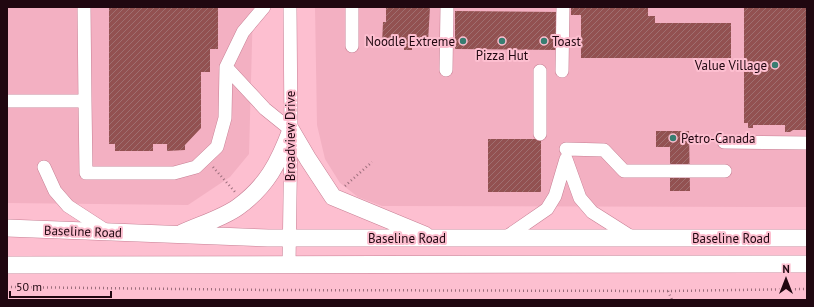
<svg xmlns="http://www.w3.org/2000/svg" width="814" height="307" font-family="'PT Sans',sans-serif">
  <defs>
    <pattern id="building-hatch" width="6" height="6" patternUnits="userSpaceOnUse"><rect width="6" height="6" fill="#925151"/><path d="M-1 1l2-2M0 6l6-6M5 7l2-2" fill="none" stroke="#9f6f70"/></pattern>
  </defs>
  <rect width="100%" height="100%" fill="#fdbfd0"/>
  <path fill="#f3b0c2" d="M7,7H253L249,154L230,177L188,205L7,203Z
    M315,7H807V207L382,206L358,197L340,183L325,159L317,125Z"/>
  <path fill="url(#building-hatch)" d="M109,7H218V49H210V72H201V128L185,145V150L167,151V144H153V151H115V144H109Z
    M386,7H430L428,42H412V50H404V42H401V44H382L383,22H386Z
    M571,7H648V16H655V23H731V58H581V15H571Z
    M744,7H807V130H793L790,132H785V125H753V128H748V123H744Z
    M455,11L560,12L559,50L455,49Z
    M656,131H689L690,191H670V147H656Z
    M488,139H541V192H488Z"/>
  <g fill="none" stroke-linecap="round" stroke-linejoin="round">
    <g stroke="#c77f94" stroke-width="14">
      <path id="minor" d="M352,7V46
        M226,67L265,109L291,130
        M446,70L447,7
        M562,71L563,7
        M7,101H85L84,7
        M85,101L86,173H174L196,167L217,147L225,118L226,67L243,32L264,7
        M540,134V71
        M724,142L807,143
        M566,149L604,150L624,171H725
        M44,167L55,191L68,206L108,232
        M505,238L547,209L555,196L566,159L580,198L592,212L633,238
        M289,265L291,130L290,7"/>
    </g>
    <g stroke="#c77f94" stroke-width="18">
      <path id="major" d="M291,130L308,159L333,197L425,235
        M7,228L268,238H807
        M182,233C199,225 223,218 238,207C267,186 279,162 291,130
        M7,265L807,264"/>
    </g>
    <path stroke="#9b6d7b" stroke-width="2.5" stroke-dasharray="1 3" stroke-linecap="butt" d="M213,167L235,192
      M345,186L372,162
      M7,287L268,290L668,291L807,289
      M668,291L672,300"/>
    <use href="#minor" stroke="#fff" stroke-width="13"/>
    <use href="#major" stroke="#fff" stroke-width="17"/>
  </g>
  <g fill="#387d71" stroke="#fdbfd0" stroke-width="1.5">
    <circle cx="463" cy="41" r="4"/>
    <circle cx="502" cy="41" r="4"/>
    <circle cx="544" cy="41" r="4"/>
    <circle cx="775" cy="65" r="4"/>
    <circle cx="673" cy="138" r="4"/>
  </g>
  <g text-anchor="middle" stroke-width="4" stroke-linejoin="round" paint-order="stroke">
    <g font-size="13" fill="#200710" stroke="#fdbfd0" text-anchor="end">
      <text x="455" y="46">Noodle Extreme</text>
      <text x="552" y="46" text-anchor="start">Toast</text>
      <text x="502" y="60" text-anchor="middle">Pizza Hut</text>
      <text x="767" y="70">Value Village</text>
      <text x="681" y="143" text-anchor="start">Petro-Canada</text>
    </g>
    <g font-size="13" fill="#200710" stroke="#fdbfd0">
      <text transform="translate(290 136) rotate(-90)" y="5">Broadview Drive</text>
      <text transform="translate(83 231) rotate(2)" y="5">Baseline Road</text>
      <text x="407" y="243">Baseline Road</text>
      <text x="731" y="243">Baseline Road</text>
    </g>
  </g>
  <rect width="814" height="307" fill="none" stroke="#200710" stroke-width="16"/>
  <g transform="translate(786 279)" stroke="#fdbfd0" stroke-width="3" paint-order="stroke">
  <path d="M0-3L7 15L0 10L-7 15Z" fill="#200710"/>
  <text y="-6" font-size="11" font-weight="bold" text-anchor="middle" fill="#200710">N</text>
  </g>
  <path d="M10 291v6h101v-6" fill="none" stroke="#200710" stroke-width="2"/>
  <text x="16" y="291" font-size="12" fill="#200710" stroke="#fdbfd0" stroke-width="3" paint-order="stroke">50 m</text>
</svg>
